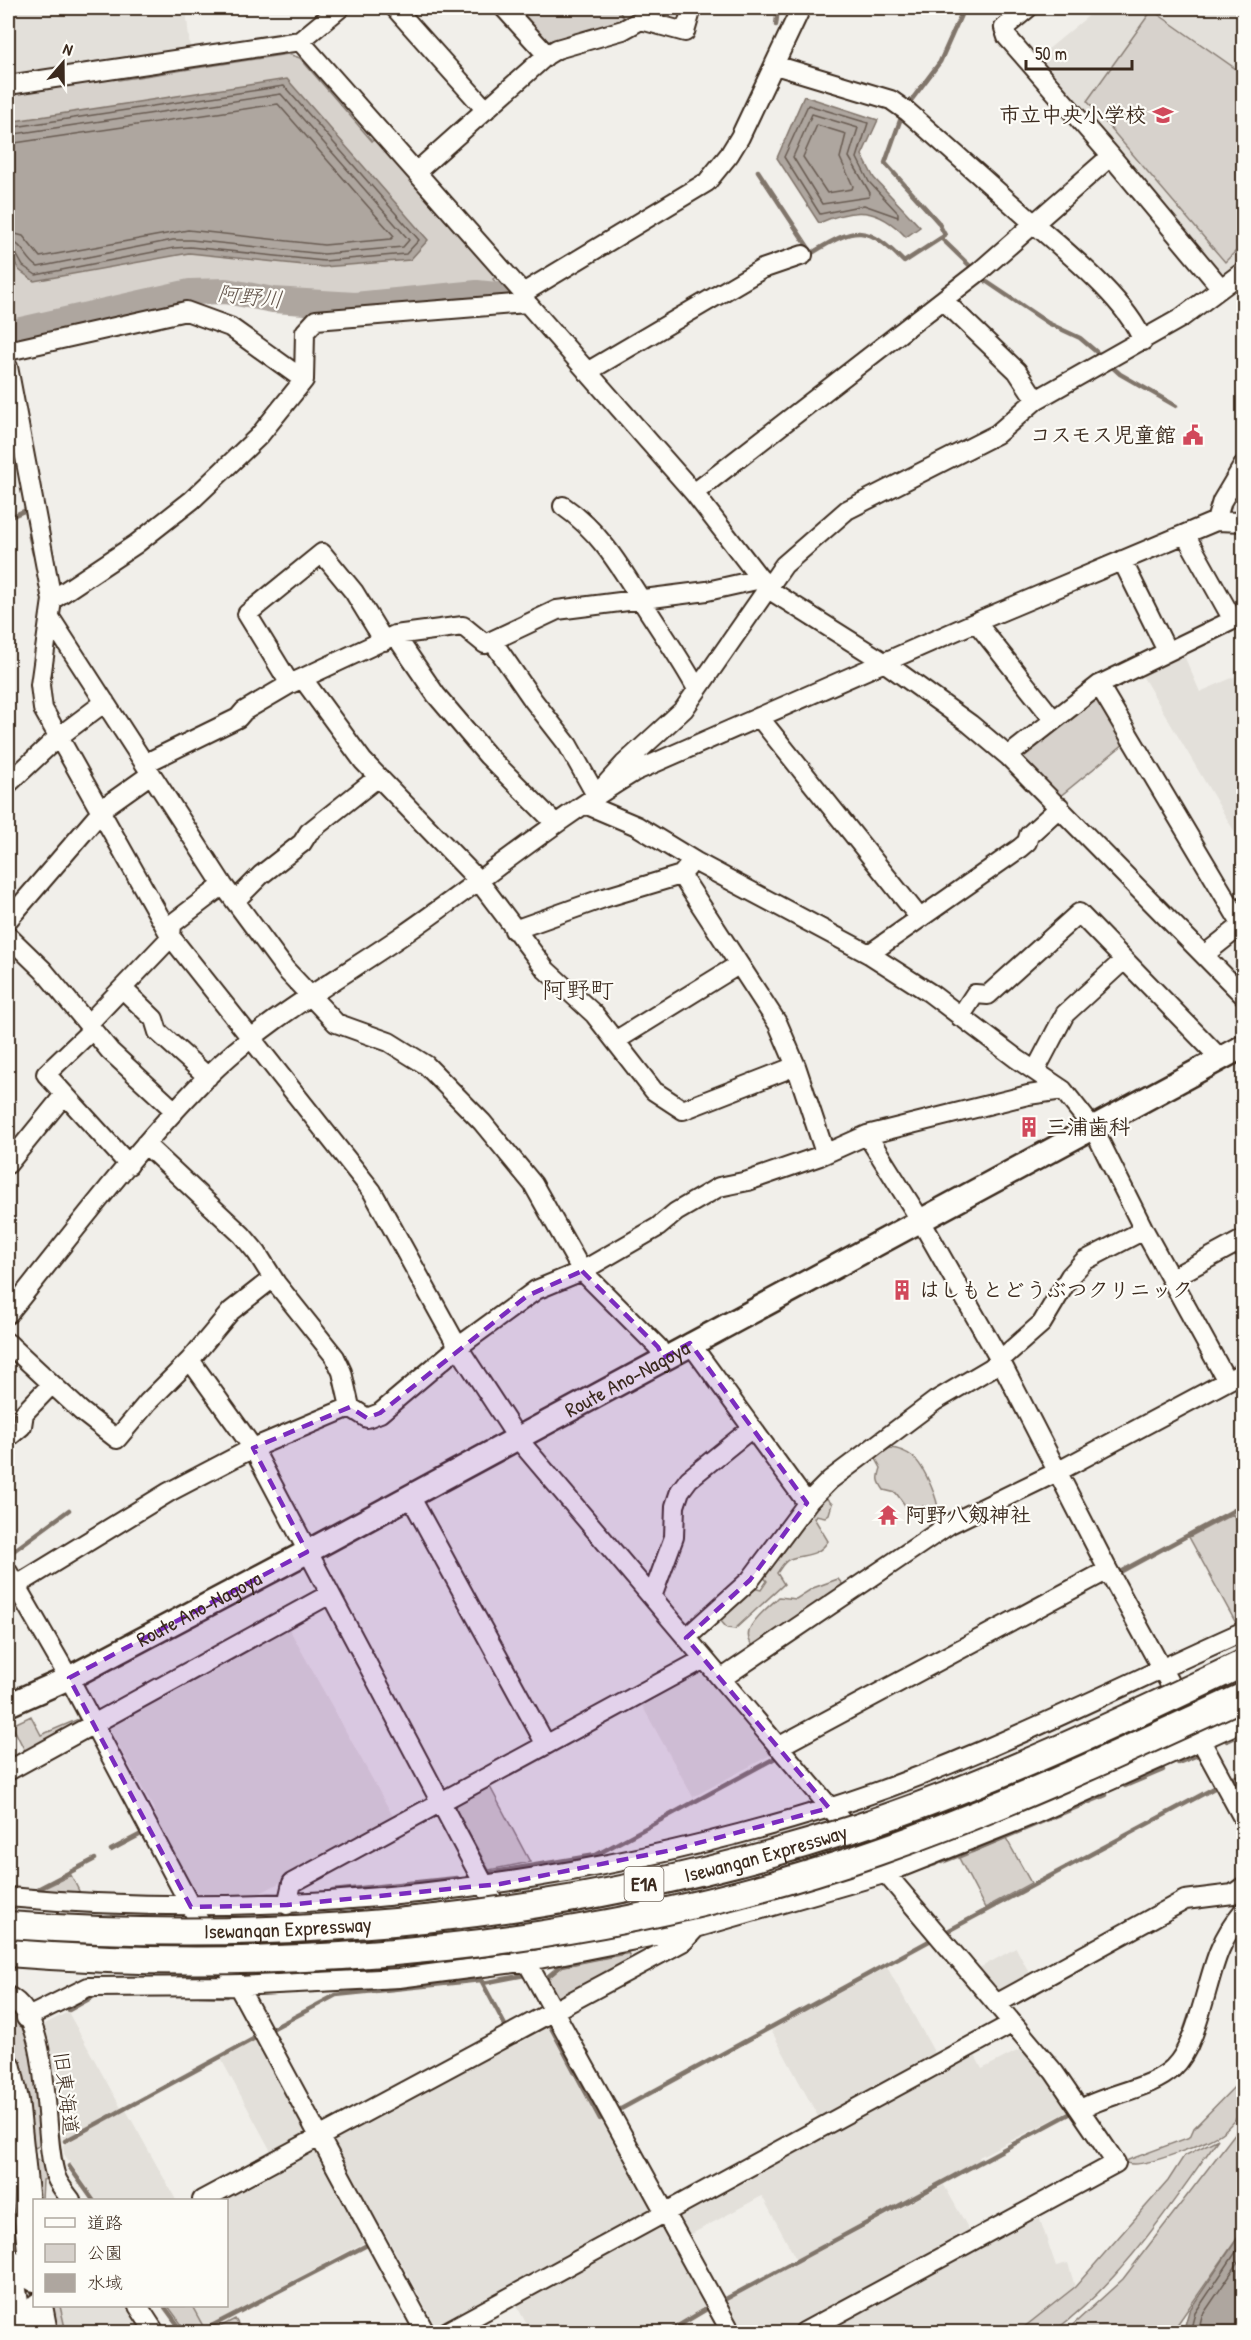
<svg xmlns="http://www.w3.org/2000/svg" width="1251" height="2340" font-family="'Patrick Hand','Klee One',sans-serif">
  <rect width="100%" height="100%" fill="#f1efea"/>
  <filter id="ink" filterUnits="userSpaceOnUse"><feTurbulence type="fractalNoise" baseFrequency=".0167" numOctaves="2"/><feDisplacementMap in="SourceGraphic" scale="12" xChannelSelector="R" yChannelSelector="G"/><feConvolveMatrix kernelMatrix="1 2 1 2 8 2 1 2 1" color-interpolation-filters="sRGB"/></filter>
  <g filter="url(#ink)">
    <path fill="#e3e0da" d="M8,8H186L190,49L8,77Z
      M1098,8H1243V267L1218,281L1035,60Z
      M1182,651L1200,692L1243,673V846L1140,672Z
      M287,1625L395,1820L255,1896H203L193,1891L157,1825L155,1811L106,1723Z
      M699,1668L707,1671L776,1752L693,1797L639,1700Z
      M1016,1948L1032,1978L1000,1996L974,1971Z
      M887,1967L938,2059L821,2122L771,2030Z
      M68,2012L121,2108L63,2140L57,2078L43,2025Z
      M548,2028L599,2122L606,2118L655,2207L652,2213L437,2329L384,2231L377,2234L329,2145L332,2138L511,2041L514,2046Z
      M258,2039L308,2131L306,2137L273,2155L221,2059Z
      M1025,2047L1075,2108L979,2157L980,2160L796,2259L762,2196L686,2237L675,2215L975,2055L982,2069Z
      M126,2110L176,2200H96L64,2154L63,2145Z
      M312,2146L318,2148L369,2240L204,2328L192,2306H226V2200H212Z
      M944,2185L972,2235L795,2332H736L721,2304Z
      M1038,2214L1056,2266L1068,2263L1075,2287L1018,2332H820Z
      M659,2223L665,2225L709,2307L666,2332H531L514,2301Z
      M60,2306H128L145,2332H66Z"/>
    <path fill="#d7d2cc" stroke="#897e75" stroke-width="1.5" d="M510,8H617L627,23L549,45Z
      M1152,10L1243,74V244L1225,262L1087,101Z
      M288,54L300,58L372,141L379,138L500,273L493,279L497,284L347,299L210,284L178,285L8,325V90L116,73L119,80Z
      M1092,696L1099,698L1125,743L1059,797L1021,760L1023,753Z
      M890,1448C897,1448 907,1452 913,1457C923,1465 943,1506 937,1518L923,1506L915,1513L910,1512L896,1493L884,1490C877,1480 878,1478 881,1468L875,1457Z
      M824,1496L832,1504L829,1514L825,1517L816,1515L814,1518L828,1541C818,1557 805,1554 790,1559C783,1562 781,1568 777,1573L784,1584L735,1629L727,1628L720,1620L721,1616L753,1588L761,1590L767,1581L762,1575Z
      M1233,1514L1243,1534V1622L1237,1625L1189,1537Z
      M838,1579L844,1586L756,1648C733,1632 768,1608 779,1597L796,1599L813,1588Z
      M31,1716L41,1735L81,1718L82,1721L25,1751L12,1725Z
      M489,1785L530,1862L489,1870L453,1804Z
      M1006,1838L1031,1883L985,1908L959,1858Z
      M71,1875L80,1893L40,1890Z
      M628,1953L634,1963L555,2000L545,1981L563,1966Z
      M8,2005C42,2036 38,2095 43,2139L37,2147L30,2150L21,2087L8,2042Z
      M1243,2078V2110C1237,2117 1231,2125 1224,2131C1212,2142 1142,2169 1127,2163L1128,2160L1190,2137L1194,2128Z
      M1243,2123V2230L1172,2332H1065L1123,2279Z
      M1218,2139C1169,2207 1122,2281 1053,2332H1018L1075,2287L1168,2181L1184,2156Z
      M36,2159L41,2161L47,2170L48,2178L43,2180L42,2200H34L30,2162Z
      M47,2306H60L66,2332H53Z
      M168,2306H192L204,2328L195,2332H187Z
      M235,2319L243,2332H210Z"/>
    <path fill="#aea69f" stroke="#80746b" stroke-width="1.5" d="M287,79L428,240L410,260L323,267L189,253L34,281L19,270L8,250V122Z
      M804,96L878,120L862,155L874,178L920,227L906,237C878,207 854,207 819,223L777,158Z
      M1243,2230V2309L1233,2332H1183L1189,2311Z"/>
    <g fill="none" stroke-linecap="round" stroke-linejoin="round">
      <path stroke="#695c52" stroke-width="1.5" d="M808,105L868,123L857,158L869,182L898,213V217L864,205L820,214L784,157Z
        M812,114L858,128L849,157L870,193L869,197L822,204L793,157Z
        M817,125L846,134L840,158L853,186L852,189L827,193L803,157Z
        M8,128L284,86L419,240L406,254L324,261L190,247L174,248L36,275L23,266L14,250L8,249
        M8,135L281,94L409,240L403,247L324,254L191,240H173L38,267C25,259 23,242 8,241
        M8,144L278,104L394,236L391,239L324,245L188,230L40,257L23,236L8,232
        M1190,2332L1195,2313L1244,2240
        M1198,2332L1202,2316L1244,2254"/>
      <path stroke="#80746b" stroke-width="4.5" d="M776,25L778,8
        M910,102L940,62L964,8
        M902,115L885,163L938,222L945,235L941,238
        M758,171L812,253C856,226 867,224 904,262L941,238L970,266
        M987,282L1048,323L1080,338L1100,355
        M1109,364L1120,374L1176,406
        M8,518L24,511
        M29,533L34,554
        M8,1555L69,1510
        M1120,1572L1244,1505
        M1227,1741L1244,1733
        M1178,1763L1198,1755
        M1229,1781L1244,1773
        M1125,1786L1163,1770
        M111,1850L145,1832
        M972,1851L1106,1795
        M942,1862L965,1853
        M925,1867L935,1864
        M485,1869L488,1873L596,1855L777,1757L779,1761
        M34,1891L95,1859
        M333,1891L457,1878
        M944,1933L1218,1786
        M545,1979L562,1965L627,1952
        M483,1983L525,1975
        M199,1995L227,1996
        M69,2010L98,1994
        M268,2031L336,1995L481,1980L506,2027
        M514,2040L515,2042L549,2024L600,2119L606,2116
        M1180,2044L1191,2012
        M619,2110L931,1940
        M65,2141L257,2037L255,2033
        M69,2166L93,2200
        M722,2301L1073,2112
        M164,2306L183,2332
        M200,2332L369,2244
        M668,2332L705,2310"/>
      <path stroke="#aea69f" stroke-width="26" d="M8,333L190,292L226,291L273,300L355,305L477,293L496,295"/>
      <g stroke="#3b2a1e" stroke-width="22">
        <path id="minor" d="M395,8L486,110
          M504,8L547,55
          M1028,8L1004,28L1007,37L1111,156L1221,288
          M300,41L340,8
          M775,65L891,100L908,112C949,148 990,185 1031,221C1065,251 1126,299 1143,341
          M8,85L300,41L523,293L527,303L694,493L768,589L884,662L970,724L1008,756L1244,996
          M416,172L547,55L557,49L623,30L641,20L685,32L692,8
          M523,293L707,182L729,155L740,137L801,8
          M943,300L1017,371L1036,400
          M8,351L186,311L230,327L304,380
          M8,367L52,600L40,685L43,709L171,937L372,1191L458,1347L518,1439L1054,2072L1116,2163L804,2332
          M587,372L762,269L803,255
          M694,493L980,271L1111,156
          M563,506C598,530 618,563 640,598C659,629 680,657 697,689
          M1216,521L1222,501L1244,464
          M1122,560L1167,651
          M52,600L136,544L192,500L259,436L304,380L305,332L316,320L527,303
          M51,619L223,885L286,970L336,1023L389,1042L426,1065L482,1122L533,1184L582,1271L658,1347L663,1358
          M976,622L1053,719
          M395,635L436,695L488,756L555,823
          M493,642L533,700L568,745L596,795L624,764L684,709L784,565L847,510L997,434L1036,400L1181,318L1244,271
          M303,679L363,761L478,880L546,970L594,1014L654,1091L683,1110L796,1066
          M290,684L247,614L322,553L354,592L384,641
          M1099,685L1240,922L1238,928L1204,955
          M759,717L919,917
          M1008,756L1099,685L1233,620L1185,534
          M146,763L238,718L244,711L290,684L395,635L463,626L485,644L557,610L707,591L761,579
          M8,784L57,738L105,702
          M585,804L637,826L696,862L869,954L930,993L1017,1059L1063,1090L1093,1128L1144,1230L1227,1381
          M681,875L778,1024L796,1066L825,1153
          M235,901L261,875L302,843L309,832L377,778
          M8,920L106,806L151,774
          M514,930L604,898L681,875L688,867
          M8,936L43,970L110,1051L175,1111
          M869,954L1020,848L1027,842L1029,835L1060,807
          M123,989L154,1019L158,1032L208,1077
          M960,1017L975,994L988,995L1079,913L1214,1052L1218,1059
          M88,1024L171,937L172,924L223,885
          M92,1030L46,1074L129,1165
          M615,1041L738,965
          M1035,1071L1065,1014L1124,960
          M867,1135L921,1221L1000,1360L1108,1570L1244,1820
          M145,1144L242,1235L257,1253L276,1283L335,1357L342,1372L350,1407L367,1418L380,1413L458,1347L536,1290L582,1271L658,1227L676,1212L719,1187L748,1181L820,1156L867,1135L1028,1095L1063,1090
          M8,1164L64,1095
          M1172,1278L1244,1239
          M8,1314C72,1234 134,1151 206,1078C263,1021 334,982 400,937C479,883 552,822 634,772L976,622L1216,521L1244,522
          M8,1343L81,1411L117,1439L148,1402L190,1360L253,1448L485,1886L731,2332
          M690,1343L807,1503
          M190,1360L231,1311L273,1278
          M8,1435L9,1437L22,1426L24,1413L52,1384
          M410,1496L545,1743
          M8,1572L69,1678L191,1907L238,1986L425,2332
          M9,1590L169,1492L253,1448L350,1407
          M652,1597L674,1537L675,1506L680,1491L689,1479L752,1428
          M686,1638L750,1580L809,1501L830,1480L935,1401L991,1368L1042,1323L1070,1276L1084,1261L1144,1230
          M721,1679L950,1524L1057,1472L1244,1372
          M778,1747L1108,1570
          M8,1771L330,1594
          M8,1897C283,1922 564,1890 829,1808C972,1763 1107,1692 1244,1631
          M287,1905L292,1883L704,1659
          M8,1996C55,2018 41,2136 56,2177C59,2185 66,2193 71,2200
          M996,2004L1185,1900L1233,1894L1244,1886
          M26,2018L88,1987L238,1986L399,1978L529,1961L696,1928L887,1873L1033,1815L1244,1721
          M1081,2109C1107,2094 1153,2088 1173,2068C1198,2045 1206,1981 1220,1949C1226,1935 1234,1922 1244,1910
          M202,2200L684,1941L695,1929
          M138,2306L155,2332
          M446,2332L1011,2024"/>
      </g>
      <g stroke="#3b2a1e" stroke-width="27">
        <g id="major">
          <path id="s1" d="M8,1705L69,1678L307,1552L1244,1046"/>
        </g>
      </g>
      <g stroke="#3b2a1e" stroke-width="30">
        <path id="highway" d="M8,2068L15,2100L34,2278
          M8,2261L20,2332
          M39,2306L44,2332"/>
      </g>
      <use href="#minor" stroke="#fdfcf7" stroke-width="18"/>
      <use href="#major" stroke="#fdfcf7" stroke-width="22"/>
      <use href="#highway" stroke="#fdfcf7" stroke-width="26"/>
      <g stroke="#3b2a1e" stroke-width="30" stroke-linecap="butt">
        <g id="highway-bridge">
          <path id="s2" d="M8,1925C295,1946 584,1917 859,1827C991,1783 1118,1723 1244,1663"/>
          <path d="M8,1953C294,1976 605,1947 877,1852C1003,1808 1123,1752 1244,1696"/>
        </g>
      </g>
      <use href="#highway-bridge" stroke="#fdfcf7" stroke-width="26"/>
    </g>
  </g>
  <path fill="#7b2cbf" fill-opacity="0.2" stroke="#7b2cbf" stroke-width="4.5" stroke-dasharray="12 8" stroke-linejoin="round" d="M582,1271L658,1347L663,1358L690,1343L807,1503L750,1580L686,1638L829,1808L672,1850L500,1884L287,1905L191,1907L69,1678L307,1552L253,1448L350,1407L367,1418L380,1413L527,1296Z"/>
  <defs>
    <g id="school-bare" transform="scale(1.62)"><path d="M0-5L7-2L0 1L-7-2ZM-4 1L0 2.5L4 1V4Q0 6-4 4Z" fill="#d1495b" stroke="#fdfcf7" stroke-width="2.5" paint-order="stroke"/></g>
    <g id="civic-bare" transform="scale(1.62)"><path d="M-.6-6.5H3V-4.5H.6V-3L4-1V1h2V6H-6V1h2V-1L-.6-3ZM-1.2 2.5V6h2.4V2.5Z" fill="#d1495b" stroke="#fdfcf7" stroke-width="2.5" paint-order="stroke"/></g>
    <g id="building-bare" transform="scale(1.62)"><path d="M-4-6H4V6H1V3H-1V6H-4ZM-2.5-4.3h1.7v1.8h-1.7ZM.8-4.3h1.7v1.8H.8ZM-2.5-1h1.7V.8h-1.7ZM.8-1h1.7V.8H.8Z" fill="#d1495b" stroke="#fdfcf7" stroke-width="2.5" paint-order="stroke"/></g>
    <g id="temple-bare" transform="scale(1.62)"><path d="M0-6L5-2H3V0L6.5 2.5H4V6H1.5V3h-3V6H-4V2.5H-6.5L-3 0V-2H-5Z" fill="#d1495b" stroke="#fdfcf7" stroke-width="2.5" paint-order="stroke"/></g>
  </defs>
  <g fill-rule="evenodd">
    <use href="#school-bare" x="1163" y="115"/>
    <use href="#civic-bare" x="1193" y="435"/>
    <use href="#building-bare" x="1029" y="1127"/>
    <use href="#building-bare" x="902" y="1290"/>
    <use href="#temple-bare" x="888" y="1515"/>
  </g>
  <g text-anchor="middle" stroke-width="4.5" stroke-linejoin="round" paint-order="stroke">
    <rect fill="#fdfcf7" stroke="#75695f" stroke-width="1.5" x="624.5" y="1867" width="39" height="34" rx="4.5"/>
    <g font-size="20" font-weight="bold" fill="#3b2a1e">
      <text x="644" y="1891">E1A</text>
    </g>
    <g font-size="21" font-weight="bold" fill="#3b2a1e" stroke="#fdfcf7" text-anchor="start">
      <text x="1146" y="122" text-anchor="end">市立中央小学校</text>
      <text x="1176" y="442" text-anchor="end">コスモス児童館</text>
      <text x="1046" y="1134">三浦歯科</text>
      <text x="919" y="1297">はしもとどうぶつクリニック</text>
      <text x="905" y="1522">阿野八剱神社</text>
    </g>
    <g font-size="21" fill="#3b2a1e" stroke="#fdfcf7">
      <text dy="7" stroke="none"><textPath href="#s1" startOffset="700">Route Ano-Nagoya</textPath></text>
      <text dy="7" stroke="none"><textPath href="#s1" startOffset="214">Route Ano-Nagoya</textPath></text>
      <text dy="7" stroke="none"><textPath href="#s2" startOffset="765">Isewangan Expressway</textPath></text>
      <text dy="7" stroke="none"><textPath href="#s2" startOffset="280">Isewangan Expressway</textPath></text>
      <text transform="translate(66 2093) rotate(83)" y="7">旧東海道</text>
    </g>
    <g font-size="22" font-style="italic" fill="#63554b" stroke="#fdfcf7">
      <text transform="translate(250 296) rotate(6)" y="8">阿野川</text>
    </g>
    <g font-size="24" fill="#3b2a1e" stroke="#fdfcf7">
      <text x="578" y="998">阿野町</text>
    </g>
  </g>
  <rect width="1251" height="2340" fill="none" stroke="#fdfcf7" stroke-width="30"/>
  <rect x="15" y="15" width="1221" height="2310" fill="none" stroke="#3b2a1e" stroke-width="2" filter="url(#ink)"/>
  <rect x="33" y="2199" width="195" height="108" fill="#fdfcf7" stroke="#afa8a0" stroke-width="1.5"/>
  <rect x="45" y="2218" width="30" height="9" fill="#fdfcf7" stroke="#afa8a0" stroke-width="1.5"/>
  <text x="87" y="2229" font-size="18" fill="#3b2a1e">道路</text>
  <rect x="45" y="2244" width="30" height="18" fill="#d7d2cc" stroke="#afa8a0" stroke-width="1.5"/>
  <text x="87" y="2259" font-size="18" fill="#3b2a1e">公園</text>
  <rect x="45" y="2274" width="30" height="18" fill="#aea69f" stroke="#afa8a0" stroke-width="1.5"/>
  <text x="87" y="2289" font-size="18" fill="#3b2a1e">水域</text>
  <g transform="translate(63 63) rotate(20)" stroke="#fdfcf7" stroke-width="4.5" paint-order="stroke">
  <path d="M0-4.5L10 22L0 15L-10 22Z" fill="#3b2a1e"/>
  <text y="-9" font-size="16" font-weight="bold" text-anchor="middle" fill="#3b2a1e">N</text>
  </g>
  <path d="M1026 60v9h106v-9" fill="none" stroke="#3b2a1e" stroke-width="3"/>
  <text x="1035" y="60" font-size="18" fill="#3b2a1e" stroke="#fdfcf7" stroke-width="4.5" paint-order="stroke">50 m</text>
</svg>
